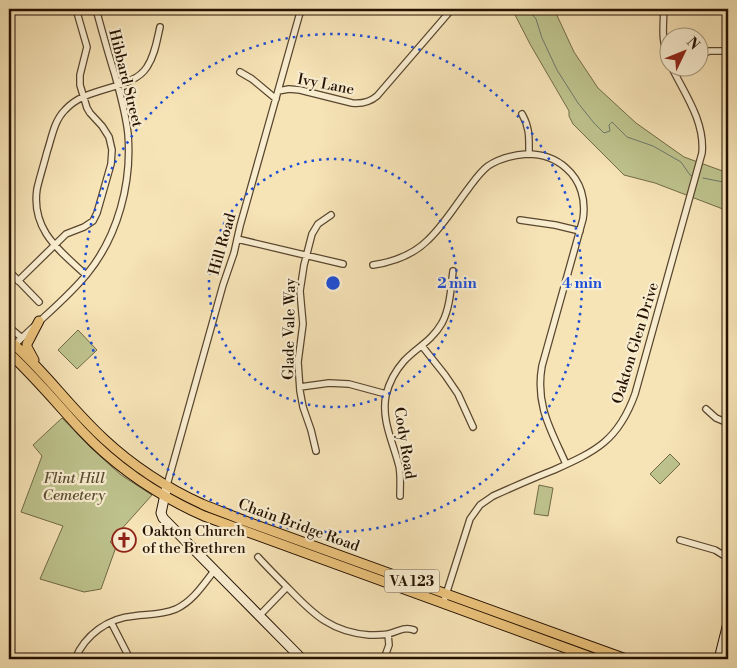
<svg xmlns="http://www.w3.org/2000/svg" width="737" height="668" font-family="'Libre Bodoni',serif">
  <rect width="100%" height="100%" fill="#f6e3b6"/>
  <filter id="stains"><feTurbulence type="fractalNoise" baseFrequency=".004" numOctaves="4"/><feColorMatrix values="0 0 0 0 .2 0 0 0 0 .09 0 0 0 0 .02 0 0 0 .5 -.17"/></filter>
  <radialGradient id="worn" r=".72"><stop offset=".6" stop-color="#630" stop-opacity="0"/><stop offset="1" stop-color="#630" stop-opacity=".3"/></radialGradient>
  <path fill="#bec38d" stroke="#716a46" d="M512,9H554L574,52L598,88L636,123L684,157L728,173V211L655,183L624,175L573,124L569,116V111L530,44Z
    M78,330L97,350L77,369L58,350Z
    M62,418L91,448L121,475L152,495L110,542L116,547L101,589L84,592L40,579L63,526L21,512L42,456L33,445Z
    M670,454L680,464L660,484L650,474Z
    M539,485L553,488L548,516L534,514Z"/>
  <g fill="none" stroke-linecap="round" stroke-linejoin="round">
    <path stroke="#6d786d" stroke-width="1" d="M528,9L536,19L542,38L557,70L578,103L594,123L604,133L610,131L609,125L612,122L627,137L653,146L681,162L690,175L692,176
      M703,178L728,183"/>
    <g stroke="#58462e" stroke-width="8">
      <path id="street" d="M664,9C663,29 661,43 670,61
        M700,56L709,51H723
        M240,72L252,79L276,99
        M278,91L289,89L300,90L352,103C362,104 370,102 377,96L452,9
        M522,114C530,128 529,138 529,154
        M520,220L555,225L580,231
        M237,239L343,264
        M373,265C393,262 413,255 428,240C443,226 455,206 468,189C474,181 480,172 488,166C500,158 513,155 527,154C542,154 555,158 566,168C581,181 586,200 583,219L542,366C535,405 551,430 566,464
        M9,271L39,302
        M86,275C59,250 31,230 37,189C40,176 44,164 47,152C52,137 54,121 65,110C87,85 132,91 147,67C155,55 157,40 160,27
        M18,281L66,234L84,227L93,221L97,213L111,164L112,150L109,137L102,126L90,113L87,108L80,85V75L87,47L76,9
        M9,327L22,338
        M422,346L445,375L458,394L473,427
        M9,351C34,324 64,302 87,274C118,236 132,183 128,134C126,114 120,94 115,75C108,53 102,31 96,9
        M300,387L329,383L349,384L386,394
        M706,409L716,418L728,423
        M316,451L311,430L303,407L300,391L298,362L303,324L300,291L304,265L312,234L318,224L331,215
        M167,485L223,285L234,253L240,226L301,9
        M400,496C400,486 401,475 399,466C393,442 381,420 386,395C389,383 396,370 404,361C417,347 431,342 442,323C450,308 451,288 453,271
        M680,540L715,550L728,558
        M258,557C268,568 279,579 290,590C314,615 332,632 369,635C375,635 382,635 388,634C397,632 405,626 414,630
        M443,604L470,519L480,505L493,496C513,487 533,478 554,470C596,451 618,441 635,394L702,153C705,122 685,94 672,68
        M259,616L287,587
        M111,622L130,659
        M75,659C85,635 108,618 134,616C150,614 161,615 176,609C193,601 203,585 214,571
        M384,659L389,645L388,634"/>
    </g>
    <g stroke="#241100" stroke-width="11">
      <path id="secondary" d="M166,490L161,513L163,518L302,659
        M719,659L728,623"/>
    </g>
    <g stroke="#241100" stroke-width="11">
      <path id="primary" d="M9,340C44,370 70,408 104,439C133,466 167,488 202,504C216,510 231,515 245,521L626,659
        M9,353C35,377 58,405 82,431C116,467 159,496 204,516L596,659
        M34,360L27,347V344L39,321"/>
    </g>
    <use href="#street" stroke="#f9edd0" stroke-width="5.5"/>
    <use href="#secondary" stroke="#f9edd0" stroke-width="9"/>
    <use href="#primary" stroke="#ebc27b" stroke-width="9"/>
  </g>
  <g fill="none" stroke="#1d4ed8" stroke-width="2.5" stroke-dasharray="2.5 5">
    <circle cx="333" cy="283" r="124"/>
    <circle cx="333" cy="283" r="249"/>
  </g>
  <defs>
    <g id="church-ring" transform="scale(1.25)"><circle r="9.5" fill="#f9edd0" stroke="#8f2418" stroke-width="1.5"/><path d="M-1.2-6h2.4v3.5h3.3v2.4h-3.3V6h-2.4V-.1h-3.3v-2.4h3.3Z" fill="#8f2418"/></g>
  </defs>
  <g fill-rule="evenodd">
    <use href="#church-ring" x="124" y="540"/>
  </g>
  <g text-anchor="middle" stroke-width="4.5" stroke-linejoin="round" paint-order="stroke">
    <rect fill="#f9edd0" stroke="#64533e" stroke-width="1" x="384.5" y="569.5" width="55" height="23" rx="4"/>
    <g font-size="14" font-weight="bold" fill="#241100">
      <text x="412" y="586">VA 123</text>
    </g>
    <g font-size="15" fill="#241100" stroke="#f9edd0">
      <text transform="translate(126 78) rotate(76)" y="5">Hibbard Street</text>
      <text transform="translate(326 84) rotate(11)" y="5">Ivy Lane</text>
      <text transform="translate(222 244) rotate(-74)" y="5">Hill Road</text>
      <text transform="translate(289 329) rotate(-89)" y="5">Glade Vale Way</text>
      <text transform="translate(635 343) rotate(-73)" y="5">Oakton Glen Drive</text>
      <text transform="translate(405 443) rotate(81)" y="5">Cody Road</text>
      <text transform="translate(299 525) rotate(20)" y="5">Chain Bridge Road</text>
    </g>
    <g font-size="15" font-style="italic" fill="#5a4f31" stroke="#f9edd0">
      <text x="74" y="483">Flint Hill<tspan x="74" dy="17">Cemetery</tspan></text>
    </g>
    <g font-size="15" fill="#241100" stroke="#f9edd0" text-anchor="start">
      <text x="142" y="536">Oakton Church<tspan x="142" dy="17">of the Brethren</tspan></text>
    </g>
  </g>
  <circle cx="333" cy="283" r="8" fill="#1d4ed8" stroke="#f9edd0" stroke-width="2.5"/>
  <g font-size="15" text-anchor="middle" font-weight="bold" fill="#1d4ed8" stroke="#f9edd0" stroke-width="4.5" stroke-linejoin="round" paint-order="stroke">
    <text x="457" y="288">2 min</text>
    <text x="582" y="288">4 min</text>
  </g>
  <rect width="737" height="668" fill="none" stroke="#f6e3b6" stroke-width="30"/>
  <rect x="10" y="10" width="717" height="648" fill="none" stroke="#241100" stroke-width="2.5"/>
  <rect x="15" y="15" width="707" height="638" fill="none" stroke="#241100"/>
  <g transform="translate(684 52) rotate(47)"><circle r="24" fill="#f9edd0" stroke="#a4957d"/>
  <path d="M0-4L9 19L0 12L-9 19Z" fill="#8f2418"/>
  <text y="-8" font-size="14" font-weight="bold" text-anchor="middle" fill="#241100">N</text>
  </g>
  <rect width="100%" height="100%" filter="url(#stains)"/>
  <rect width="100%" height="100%" fill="url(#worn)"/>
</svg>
